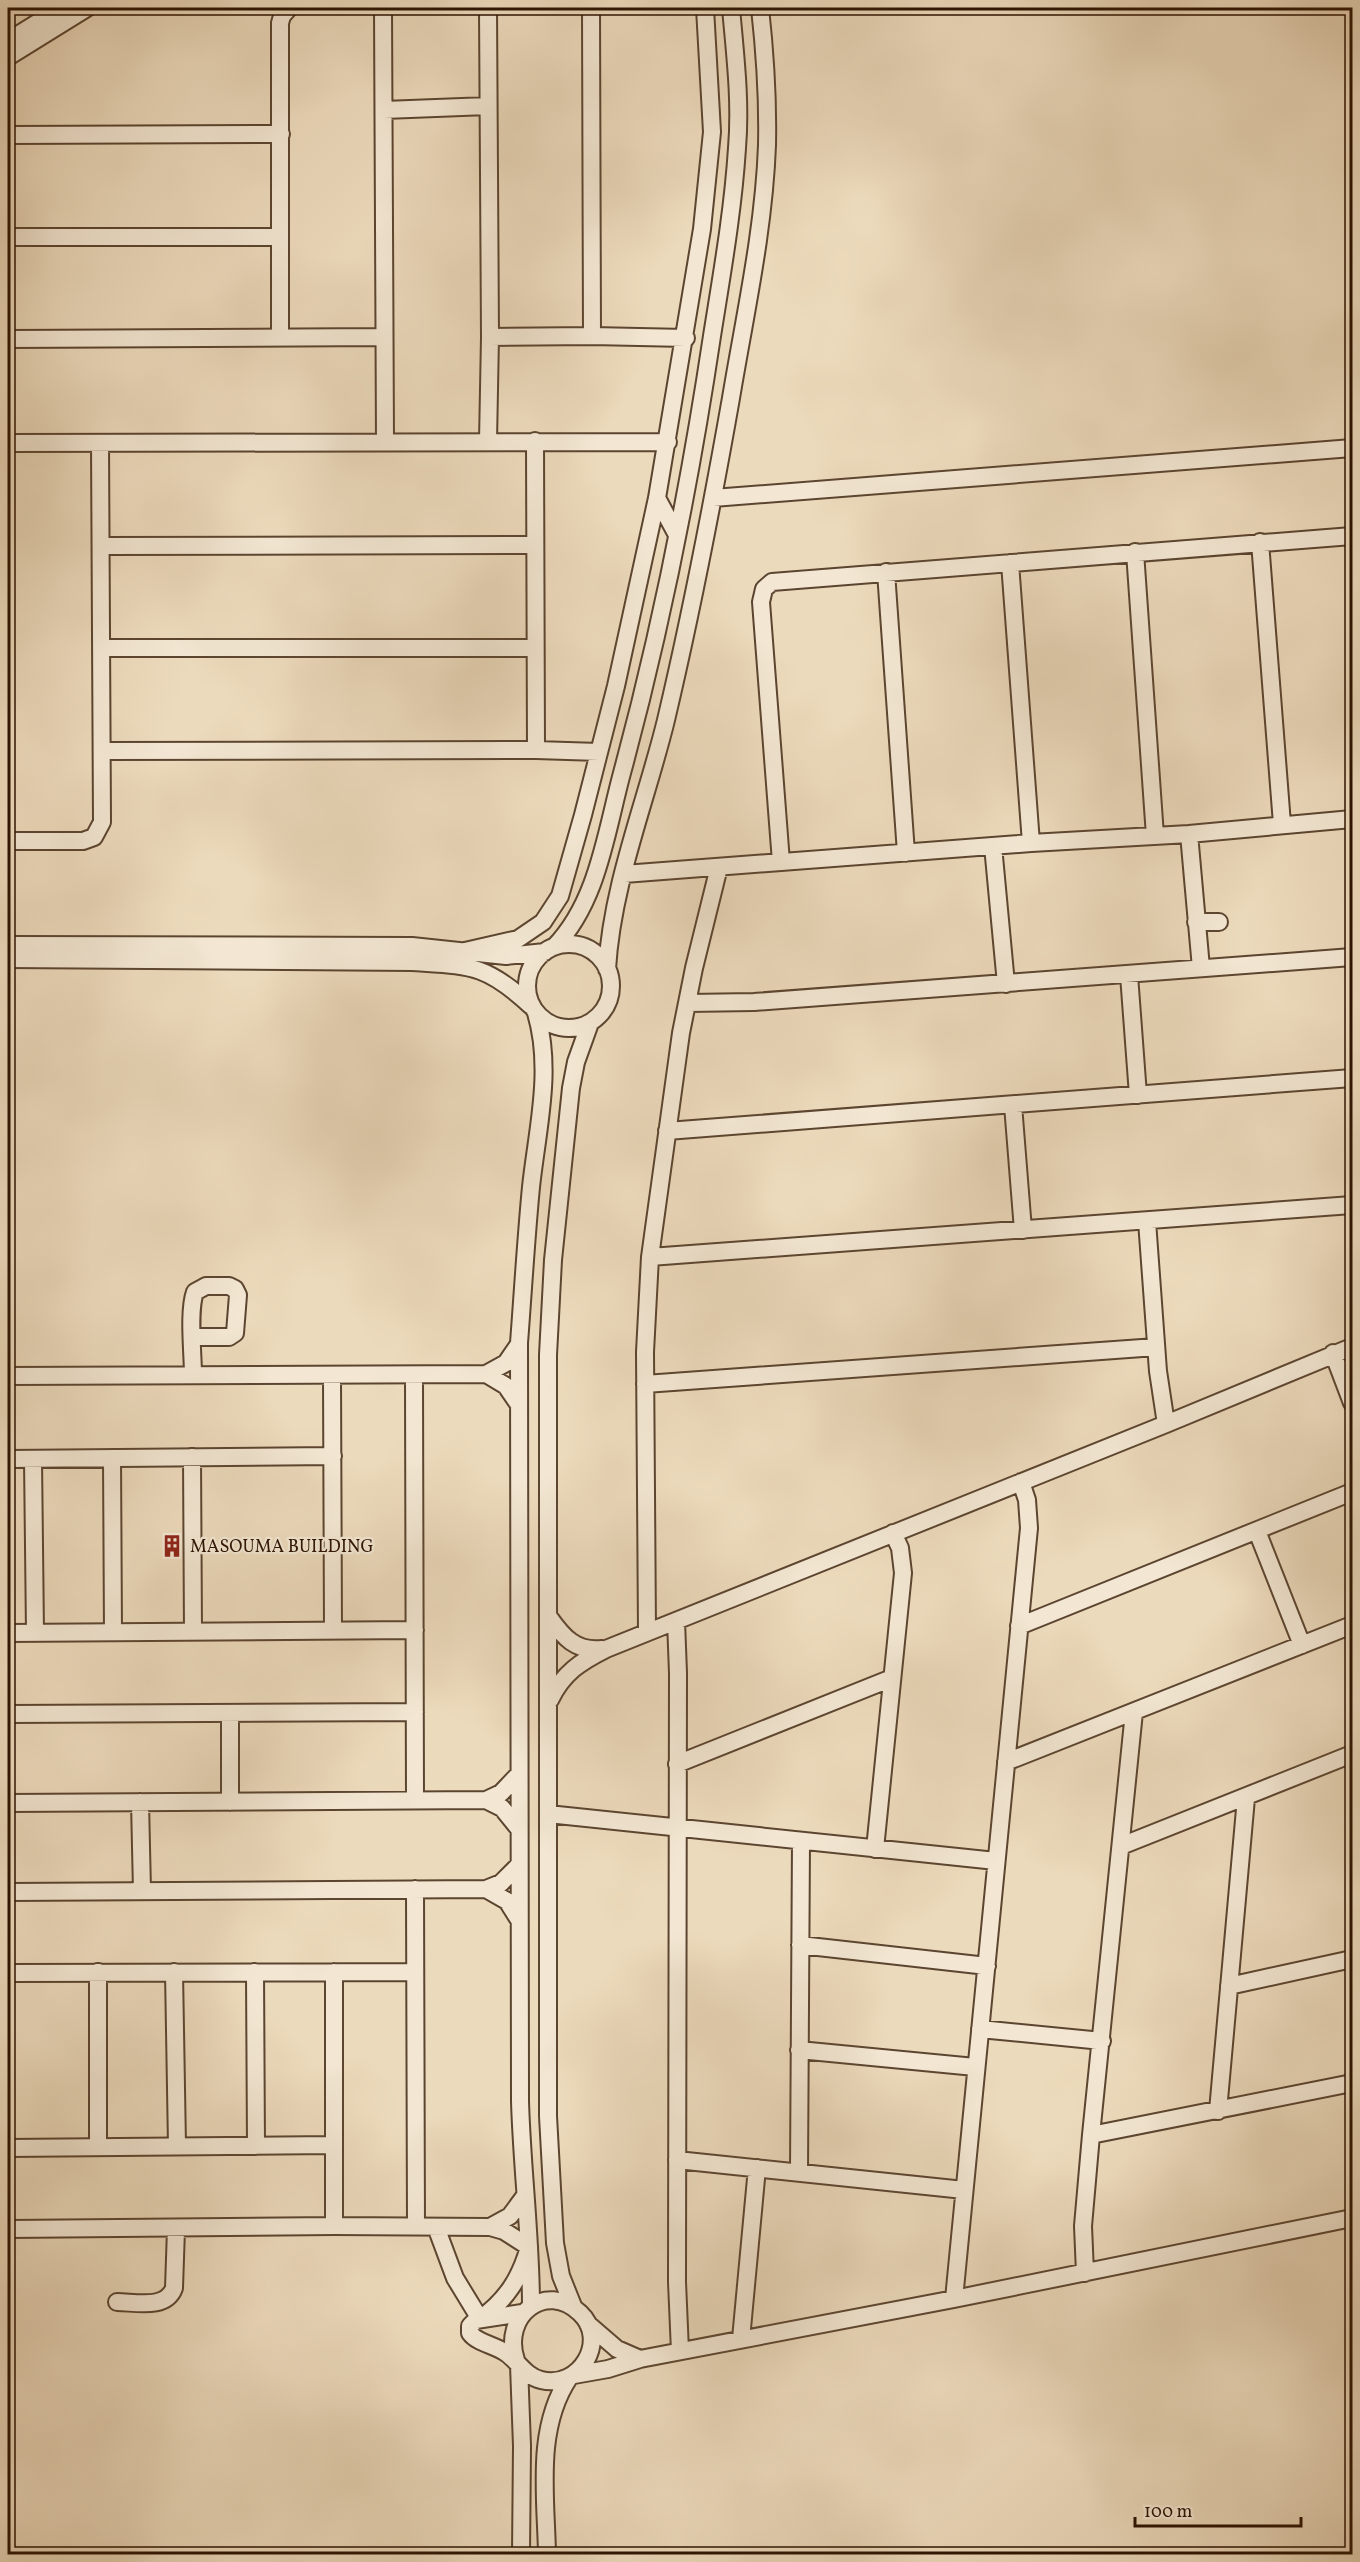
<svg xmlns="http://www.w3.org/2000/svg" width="1360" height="2562" font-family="Vollkorn,serif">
  <rect width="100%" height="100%" fill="#ecdabc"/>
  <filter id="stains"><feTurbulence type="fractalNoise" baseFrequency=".00333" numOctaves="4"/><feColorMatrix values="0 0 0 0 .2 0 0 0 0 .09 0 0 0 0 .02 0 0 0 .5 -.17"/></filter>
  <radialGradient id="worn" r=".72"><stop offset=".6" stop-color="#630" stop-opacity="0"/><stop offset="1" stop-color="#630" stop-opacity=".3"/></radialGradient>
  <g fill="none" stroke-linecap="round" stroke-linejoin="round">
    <g stroke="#5c4530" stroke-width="20">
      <path id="minor" d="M383,8L385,441
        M488,8L490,337L488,441
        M591,8L592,336
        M8,41L61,8
        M8,57L87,8
        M384,110L488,106
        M8,135L281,134
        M8,237H280
        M280,337V23L282,16L289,8
        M490,337L592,336L686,338
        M8,339L384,337
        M535,441L536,750
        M8,443L668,442
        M657,498L677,535
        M713,498L1352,448
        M1260,542L1282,824
        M101,546L535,545
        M1135,552L1155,836
        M1010,563L1031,843
        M886,572L906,853
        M101,648H535
        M102,751L536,750L599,752
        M1189,834L1201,968
        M8,841H83L94,837L102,822L100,443
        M993,846L1006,984
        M781,862L761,602L764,589L772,582L1352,536
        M624,874L1031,843L1189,834L1352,819
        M1196,922H1219
        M527 986a42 42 0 1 1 84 0a42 42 0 1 1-84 0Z
        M8,945L412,946L506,956L545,952
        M554,947C598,902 606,832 622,773C661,629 690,483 712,336C722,273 733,211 737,148C741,101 735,54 731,8
        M465,951L518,939L543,922L560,896L583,815L616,686L657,498L702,229L712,132L705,8
        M8,959L412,962C471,966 486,964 531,1006
        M607,969C612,884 646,802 666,720C691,614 712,506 731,398C745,314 764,230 767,145C768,99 765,53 760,8
        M1129,975L1138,1095
        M688,1003L754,1002L1352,957
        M1013,1105L1023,1230
        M667,1131L1352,1078
        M1147,1221L1158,1371L1166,1424
        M650,1257L1352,1205
        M193,1337H229L235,1333L238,1295L235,1289L229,1286H206L195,1292C188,1311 193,1354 193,1375
        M1333,1353L1352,1403
        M486,1374L506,1386L519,1405
        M414,1375L415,1800
        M8,1376L486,1374L506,1363L519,1344
        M332,1376L333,1631
        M645,1384L1156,1347
        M192,1457L193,1632
        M112,1458L113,1632
        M8,1459L333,1456
        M33,1459L35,1633
        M1257,1531L1302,1645
        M549,1617C563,1637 576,1652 602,1649
        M676,1621L678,1673L677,2282L680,2351
        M1019,1626L1352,1492
        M647,1632L645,1352L650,1257L681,1033L694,968L719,867
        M8,1633L415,1630
        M550,1700C563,1673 580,1662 606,1649L1166,1424L1352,1347
        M8,1714L415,1712
        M230,1714V1802
        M1006,1762L1352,1625
        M677,1764L892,1678
        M486,1800L501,1793L519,1774
        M140,1802L142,1891
        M8,1803L486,1800L502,1808L519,1829
        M548,1814L996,1861
        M1121,1846L1352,1754
        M875,1849L903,1573L900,1548L893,1533
        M415,1889L416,2226
        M486,1889L507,1901L519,1920
        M8,1892L486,1889L501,1883L519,1865
        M800,1945L987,1966
        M98,1972V2147
        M174,1972L177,2146
        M255,1972L256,2146
        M8,1973L415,1972
        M1229,1986L1352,1959
        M980,2029L1102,2041
        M799,2050L975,2067
        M1218,2111L1246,1798
        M1091,2135L1352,2083
        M8,2148L334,2145
        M677,2160L964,2190
        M799,2173L801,1841
        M334,2226V1972
        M490,2227L510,2216L524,2197
        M8,2229L334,2226L490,2227L504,2231L529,2247C520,2279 506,2300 480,2319L455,2278L436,2227
        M1085,2273L1083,2226L1091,2135L1134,1712
        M954,2299L1029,1528L1027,1500L1021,1482
        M117,2302C135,2302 166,2310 174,2288L176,2229
        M531,2306C531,2238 522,2170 520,2101L519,1343C523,1291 526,1239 531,1187C537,1130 553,1070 536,1013
        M573,2306L561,2276L555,2243L548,2116V1355L553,1260L571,1088L576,1062L590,1023
        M588,2324L617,2349L640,2359
        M741,2339L757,2168
        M516,2360C501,2316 546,2280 580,2313C609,2340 580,2390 541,2380C525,2376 518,2361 506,2353C495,2345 477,2343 470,2333V2326L476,2320L522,2313
        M519,2365L522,2446L521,2554
        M574,2375L608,2369L640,2359L954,2299L1352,2218
        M547,2554C546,2496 535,2429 569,2378"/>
    </g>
    <use href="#minor" stroke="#f3e7d3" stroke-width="16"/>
  </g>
  <defs>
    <g id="building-bare" transform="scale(1.8)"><path d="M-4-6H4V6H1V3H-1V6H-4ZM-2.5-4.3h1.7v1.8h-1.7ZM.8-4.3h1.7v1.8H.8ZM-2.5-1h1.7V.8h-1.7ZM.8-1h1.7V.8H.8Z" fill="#8f2418" stroke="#f3e7d3" stroke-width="2.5" paint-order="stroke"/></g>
  </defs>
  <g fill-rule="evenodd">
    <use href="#building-bare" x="172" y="1546"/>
  </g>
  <g text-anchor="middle" stroke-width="4.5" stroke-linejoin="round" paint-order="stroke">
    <g font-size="18" fill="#2c1302" stroke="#f3e7d3" text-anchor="start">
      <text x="190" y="1552">MASOUMA BUILDING</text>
    </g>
  </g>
  <rect width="1360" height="2562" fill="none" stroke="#ecdabc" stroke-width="30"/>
  <rect x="9" y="9" width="1342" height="2544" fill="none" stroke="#2c1302" stroke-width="3"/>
  <rect x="15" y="15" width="1330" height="2532" fill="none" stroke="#2c1302" stroke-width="1.5"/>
  <path d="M1135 2517v9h166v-9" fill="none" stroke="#2c1302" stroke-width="3"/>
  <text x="1144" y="2517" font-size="18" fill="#2c1302" stroke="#f3e7d3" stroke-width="4.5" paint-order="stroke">100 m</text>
  <rect width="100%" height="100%" filter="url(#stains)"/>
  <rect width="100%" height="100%" fill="url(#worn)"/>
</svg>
